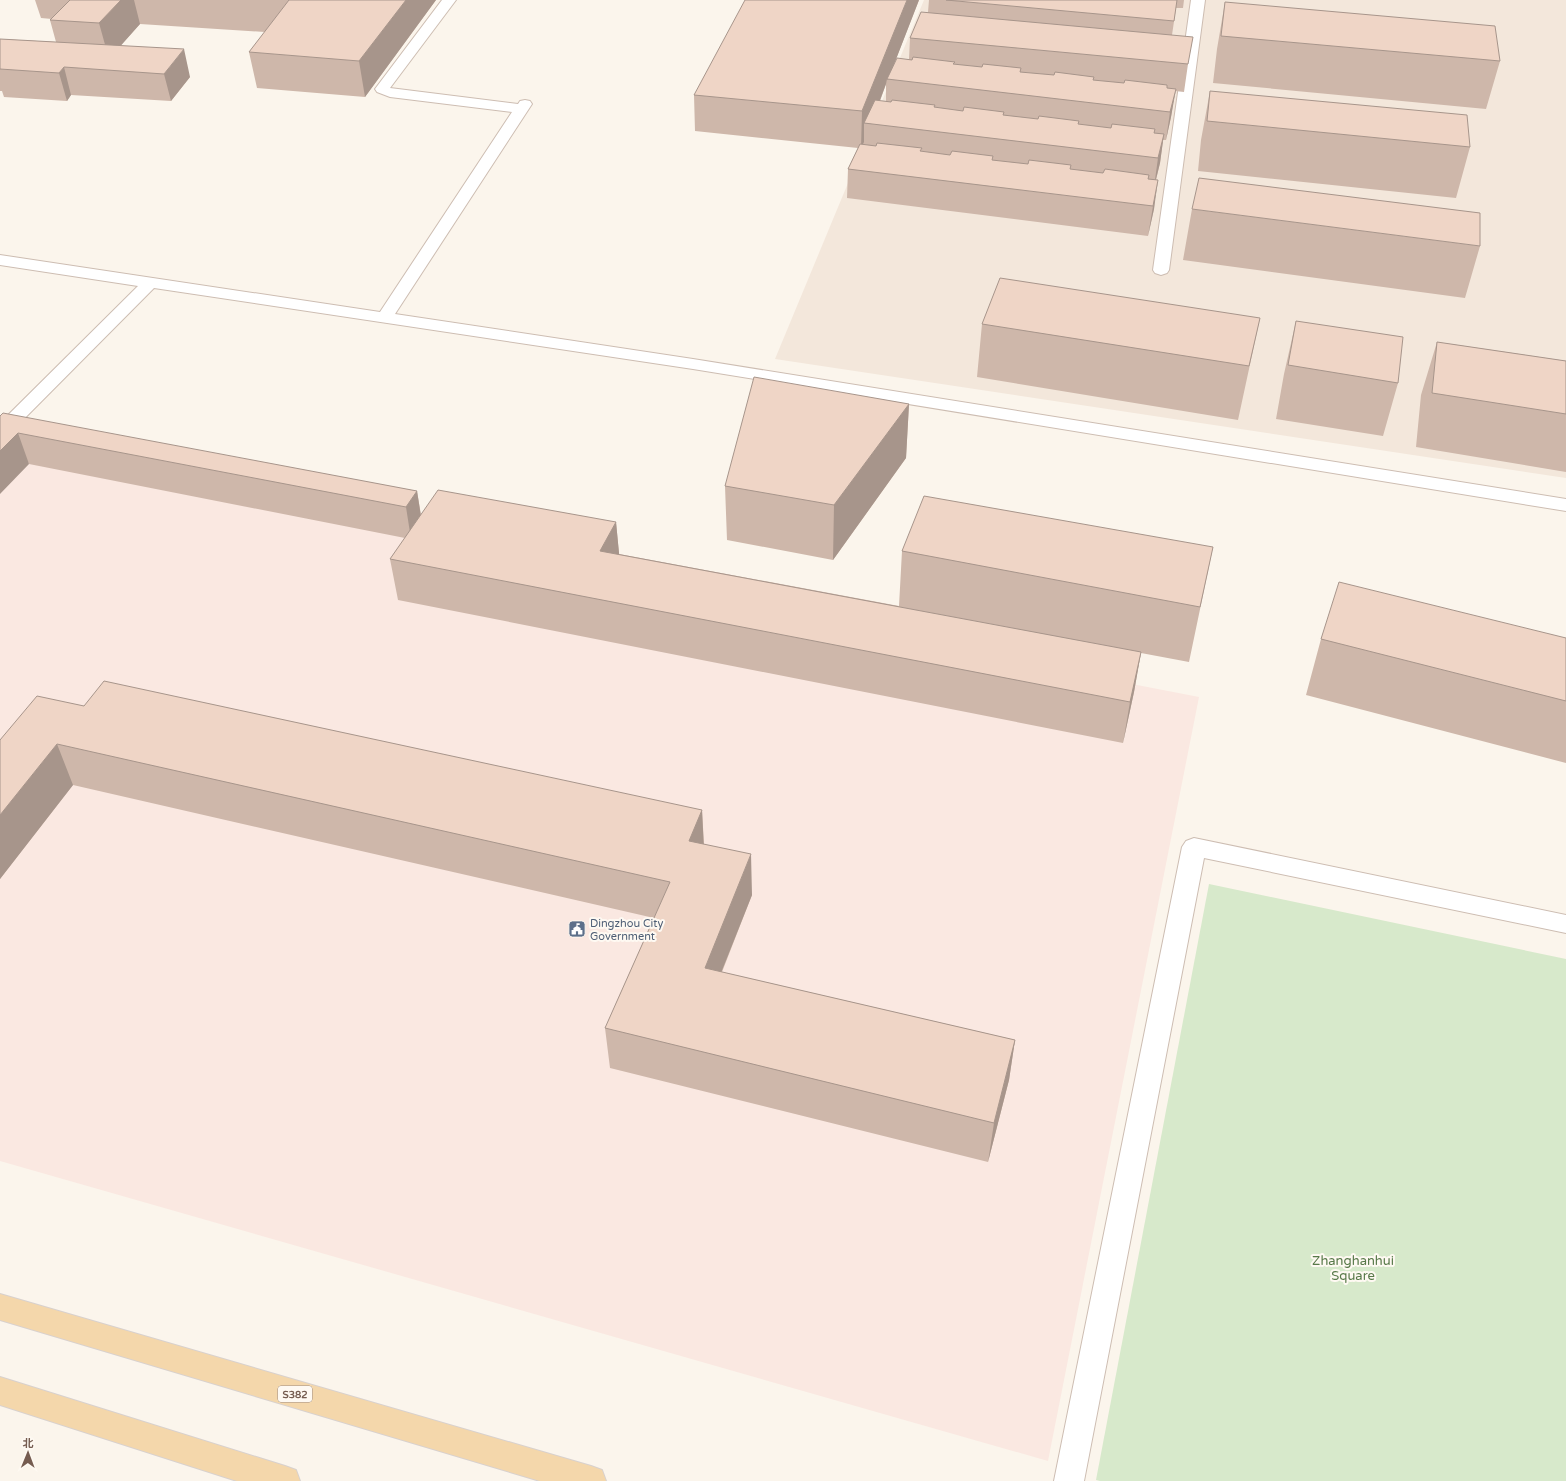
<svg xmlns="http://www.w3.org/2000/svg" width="1566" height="1481" font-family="'Varela Round','Noto Sans SC',sans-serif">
  <rect width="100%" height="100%" fill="#fbf5ec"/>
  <path fill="#f3e7db" d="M924,0H1566V478L775,359Z"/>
  <path fill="#fae8e1" d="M0,448L639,588L1199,697L1048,1461L0,1161Z"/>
  <path fill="#d7e9cb" d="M1209,884L1566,959V1481H1100L1096,1480Z"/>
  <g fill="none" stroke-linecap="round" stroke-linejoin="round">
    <g stroke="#cdbdb2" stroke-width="2">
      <path id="minor" d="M442,0H456L390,88L518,104L520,101L525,100L530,101L532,104L395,314L693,359L1566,499V511L693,369L154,288L6,437L0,438V423L138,286L0,265V255L380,312L512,112L390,97L377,92L375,89Z
        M1191,0H1205L1169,270L1167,273L1161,275L1155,273L1153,270Z
        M1194,838L1566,915V933L1204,858L1084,1481H1054L1182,847L1186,841Z"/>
    </g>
    <g stroke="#d8d1ce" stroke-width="2">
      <path id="major" d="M0,1294L591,1466L602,1470L606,1481H540L0,1320Z
        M0,1377L285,1466L296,1470L300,1481H237L0,1405Z"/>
    </g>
    <use href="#minor" fill="#fff" fill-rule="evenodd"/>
    <use href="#major" fill="#f4d7ab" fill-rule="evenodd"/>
  </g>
  <path fill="#ceb7aa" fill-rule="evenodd" d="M35,0H436L365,97L257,88L249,52L265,32L140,24L120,46L190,77L171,101L71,95L67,101L4,97L2,91H0V39L56,42L50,20L52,19L41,18Z
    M919,0L894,64L909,59L910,38L928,12L929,0H1184L1183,8H1176L1172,35L1188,64L1184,92L1175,91L1171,117L1166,140H1163L1160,163L1156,180L1154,209L1148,236L847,198L848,169L858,148L695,131L694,95ZM886,84V102L880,101Z
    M1225,2L1500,61L1486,109L1213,83L1217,49Z
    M1210,91L1470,147L1456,198L1198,171L1201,140Z
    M1192,209L1480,246L1465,298L1183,260Z
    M1260,318L1238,420L977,377L982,324Z
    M1296,321L1398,383L1383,436L1276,419L1284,374Z
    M1437,342L1566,361V472L1416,447L1421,395Z
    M909,404L906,458L833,560L727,540L725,486Z
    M0,416L417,491L421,515L616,522L619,554L899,606L902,551L1213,547L1189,662L1141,653L1134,692L1123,743L398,600L390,559L405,538L29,464Z
    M1566,638V763L1306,695L1321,639Z
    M84,706L702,810L704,844L752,895L722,972L1015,1040L1009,1080L988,1162L610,1068L605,1028L654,918L73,785L0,879V740Z"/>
  <path fill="#a7958b" d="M121,0H134L140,24L109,59L99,23Z
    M406,0H436L365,97L359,61Z
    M907,0H919L888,80L887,79L886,84L871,124L864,123V142L861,148L862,111Z
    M184,49L190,77L171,101L164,74Z
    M64,67L71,95L67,101L59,73Z
    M1176,89L1171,117L1166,140L1170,112Z
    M1164,134L1160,163L1154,187L1158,158Z
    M1158,180L1154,209L1148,236L1153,206Z
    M909,404L906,458L833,560L834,505Z
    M18,433L29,464L0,494V451Z
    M417,491L422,523L411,539L406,507Z
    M616,522L620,563L600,551Z
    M1141,652L1134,692L1123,743L1130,702Z
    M57,744L73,785L0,879V815Z
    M702,810L704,851L689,841Z
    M751,854L752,895L707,1008L705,968Z
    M1015,1040L1009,1080L988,1162L994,1123Z"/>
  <path fill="#efd5c6" stroke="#a7958b" d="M70,0H121L99,23L50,20Z
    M289,0H406L359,61L249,52Z
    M745,0H907L862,111L694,95Z
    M946,0H1177L1174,21Z
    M1225,2L1495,26L1500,61L1221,36Z
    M921,12L1193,37L1188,64L910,38Z
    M0,39L184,49L164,74L64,67L59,73L0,69Z
    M913,57L955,62L953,64L982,67L983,64L1021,68L1020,72L1054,75L1055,72L1094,77L1093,80L1124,83L1125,80L1167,85V88L1176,89L1170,112L887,79L897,58L912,60Z
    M1210,91L1467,115L1470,147L1207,121Z
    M875,100L891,102L892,100L935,105L934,107L963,111L964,107L1004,112L1003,115L1038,119L1039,116L1079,121L1078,124L1111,128L1112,124L1155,129L1154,133L1164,134L1158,158L864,123Z
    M877,143L922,148L920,151L950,155L952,151L993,156L992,160L1028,164L1029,160L1071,165L1070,169L1103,173L1105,169L1149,175L1148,179L1158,180L1153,206L848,169L860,144L876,146Z
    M1199,178L1480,213V246L1192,209Z
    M1000,278L1260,318L1249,366L982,324Z
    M1296,321L1403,337L1398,383L1288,365Z
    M1437,342L1566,361V414L1432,393Z
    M754,377L909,404L834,505L725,486Z
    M3,413L417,491L406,507L18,433L0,451V416Z
    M438,490L616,522L600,551L1141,652L1130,702L390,559Z
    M924,496L1213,547L1200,607L902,551Z
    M1339,582L1566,638V701L1321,639Z
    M104,681L702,810L689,841L751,854L705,968L1015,1040L994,1123L605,1028L670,882L57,744L0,815V740L37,696L84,706Z"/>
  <defs>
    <g id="civic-square" transform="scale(0.9)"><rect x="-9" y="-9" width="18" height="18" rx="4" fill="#5c6f8a" stroke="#fef9f2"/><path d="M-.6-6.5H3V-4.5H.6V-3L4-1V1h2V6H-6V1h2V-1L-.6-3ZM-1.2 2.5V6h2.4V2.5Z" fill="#fff"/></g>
  </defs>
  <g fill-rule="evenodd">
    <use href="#civic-square" x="577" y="929"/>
  </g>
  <g text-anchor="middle" stroke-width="4" stroke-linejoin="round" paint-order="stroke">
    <rect fill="#fef9f2" stroke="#9e8b81" stroke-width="1" x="278" y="1386" width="34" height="16" rx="3"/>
    <g font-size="10" font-weight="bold" fill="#755c50">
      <text x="295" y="1398">S382</text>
    </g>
    <g font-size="11" fill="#4e5e75" stroke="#fef9f2" text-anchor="start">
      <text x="590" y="927">Dingzhou City<tspan x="590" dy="13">Government</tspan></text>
    </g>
    <g font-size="13" fill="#587949" stroke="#fef9f2">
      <text x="1353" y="1265">Zhanghanhui<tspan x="1353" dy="15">Square</tspan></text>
    </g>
  </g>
  <g transform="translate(28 1453) rotate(1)" stroke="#fef9f2" stroke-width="3" paint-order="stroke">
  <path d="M0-3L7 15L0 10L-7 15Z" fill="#755c50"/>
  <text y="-6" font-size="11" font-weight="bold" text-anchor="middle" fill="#755c50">北</text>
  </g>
</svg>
